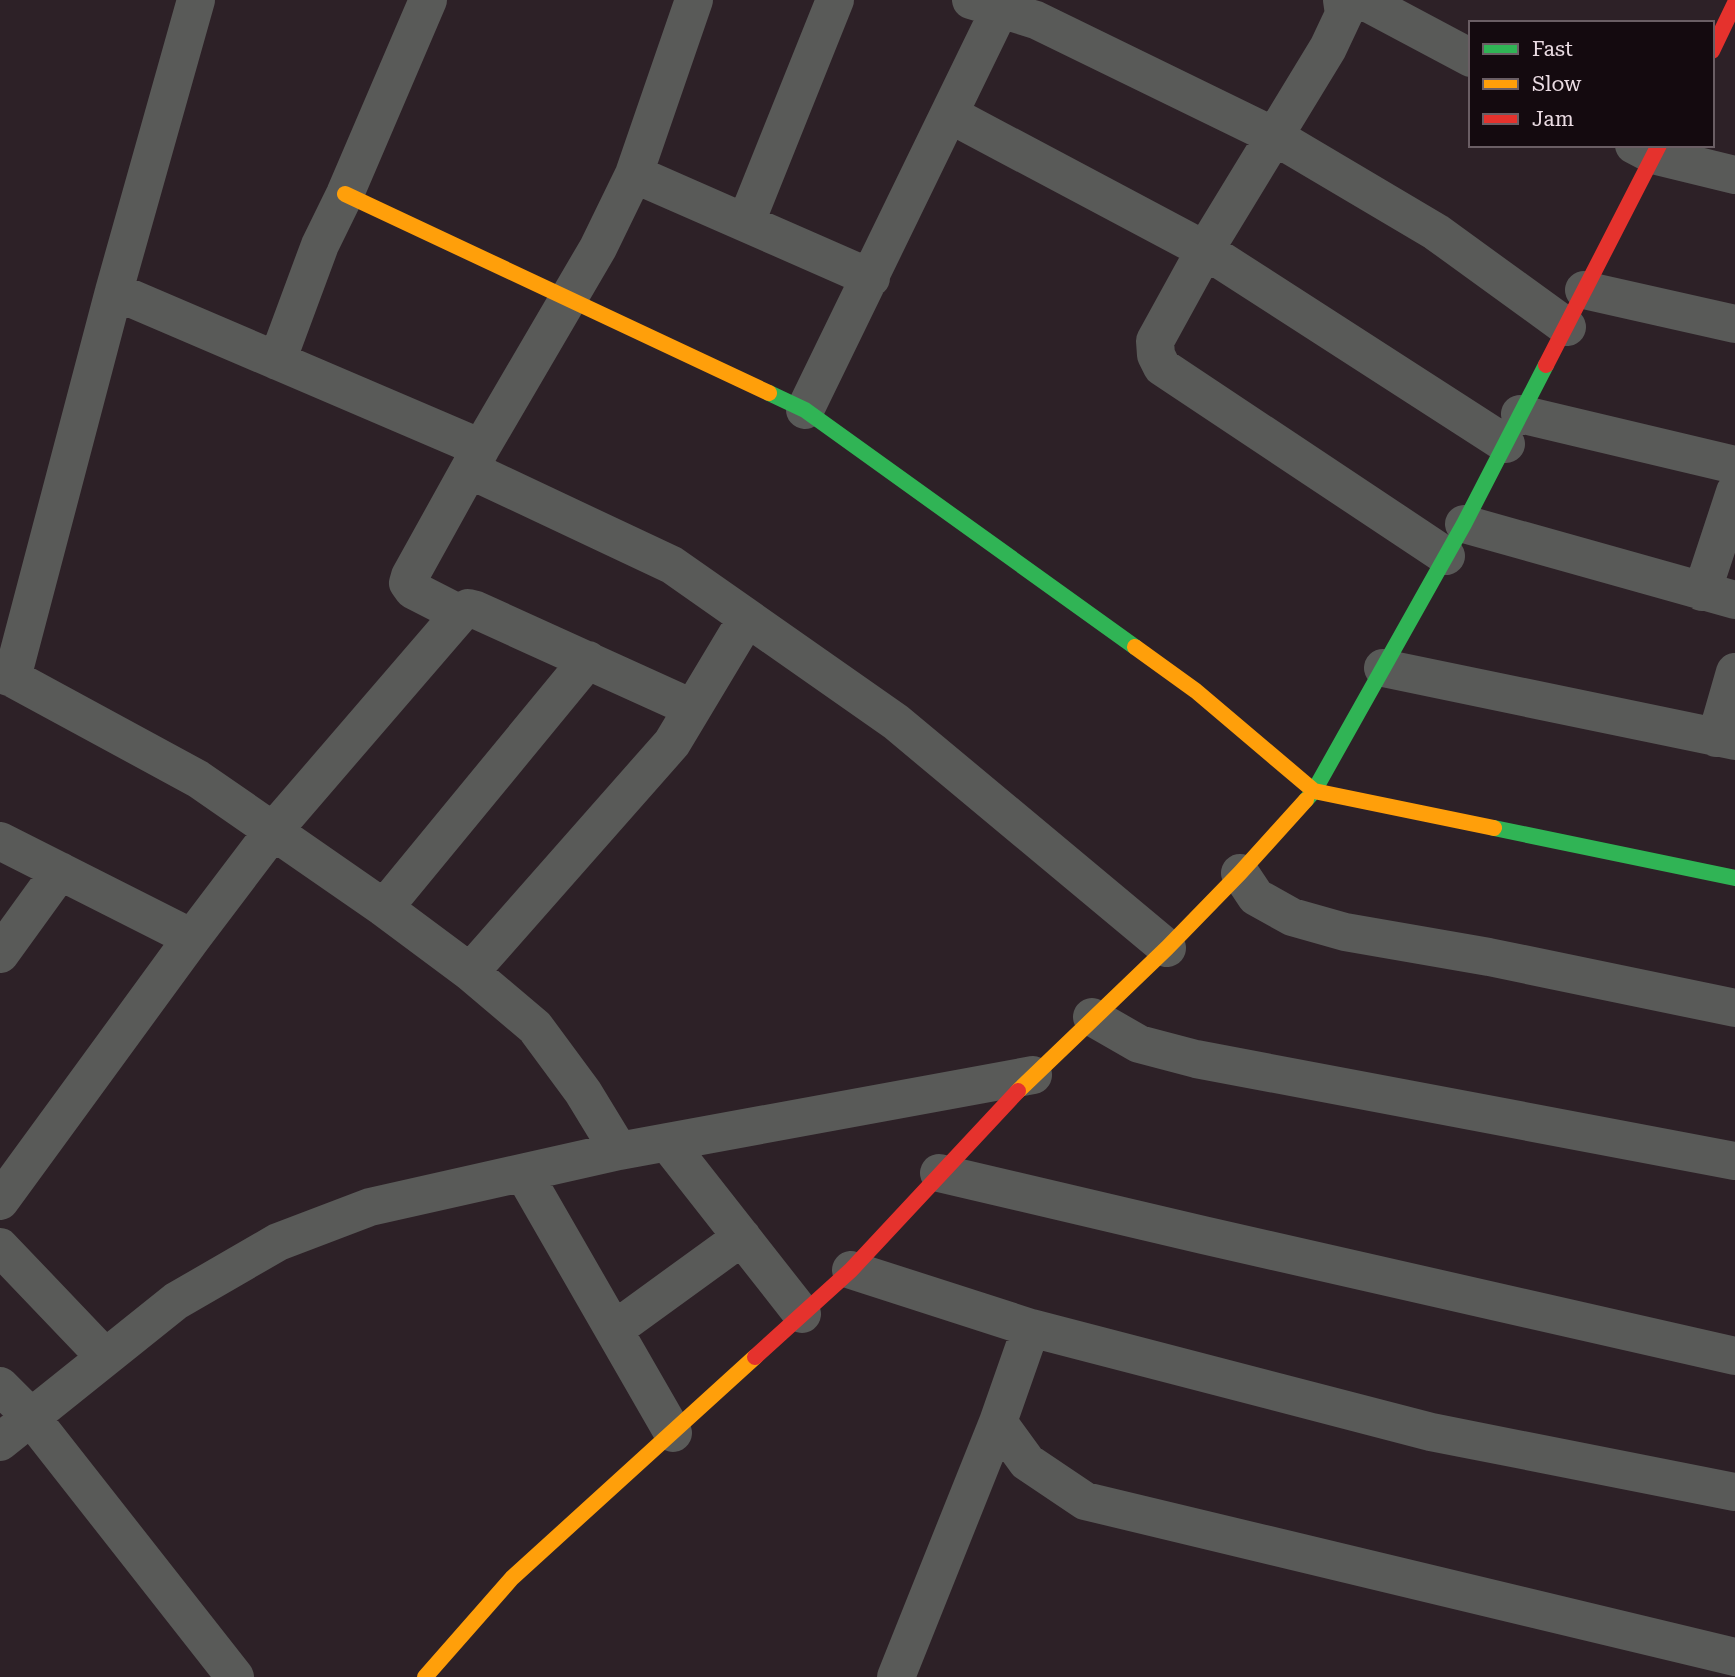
<svg xmlns="http://www.w3.org/2000/svg" width="1735" height="1677" font-family="'Roboto Serif',serif">
  <rect width="100%" height="100%" fill="#2d2127"/>
  <g fill="none" stroke-linecap="round" stroke-linejoin="round">
    <path stroke="#595a58" stroke-width="38" d="M971,0L1036,20L1274,136L1436,232L1567,327
      M1342,0L1344,14L1328,48L1205,250L1155,341L1156,355L1162,367L1446,556
      M1362,0L1471,58
      M949,114L1205,250L1506,444
      M1634,145L1653,155L1735,175
      M634,174L871,278
      M746,222L835,0
      M1584,290L1735,324
      M114,291L481,448
      M277,361L320,245L345,194L428,0
      M805,410L1000,9
      M1520,414L1735,465
      M470,470L672,565L896,722L1167,948
      M1464,524L1735,600
      M1702,592L1735,492
      M460,614L413,590L408,583L410,576L481,448L598,248L634,174L694,0
      M1383,668L1735,741
      M0,674L12,678L198,779L384,908L470,972L535,1027L583,1092L619,1151
      M12,678L114,291L196,0
      M1716,738L1735,672
      M0,841L192,938
      M1240,873L1256,897L1292,917L1345,932L1489,957L1735,1008
      M384,908L588,660
      M0,954L60,871
      M470,972L672,743L747,618
      M1092,1017L1139,1044L1196,1059L1735,1161
      M667,1142L802,1314
      M939,1173L1203,1235L1735,1356
      M524,1174L673,1433
      M0,1201L192,938L273,831L460,614L468,608L476,610L692,708
      M0,1247L105,1357
      M851,1270L1031,1328L1431,1432L1735,1492
      M614,1330L742,1237
      M0,1386L30,1416L235,1677
      M998,1422L1027,1462L1085,1501L1735,1657
      M0,1442L176,1301L278,1242L370,1207L619,1151L1033,1075
      M896,1677L998,1422L1031,1328"/>
    <path stroke="#30b455" stroke-width="16" d="M769,393L805,410L1135,647
      M1306,800L1314,791L1464,524L1546,365
      M1494,828L1735,878"/>
    <path stroke="#ff9f0a" stroke-width="16" d="M345,194L769,393
      M1135,647L1196,691L1314,791L1494,828
      M1018,1091L1167,948L1240,873L1306,800
      M425,1677L512,1578L755,1357"/>
    <path stroke="#e5322d" stroke-width="16" d="M1712,51L1735,3
      M1546,365L1659,145
      M755,1357L851,1270L1018,1091"/>
  </g>
  <rect x="1469" y="21" width="245" height="126" fill="#140a0f" stroke="#6a5e64" stroke-width="2"/>
  <rect x="1483" y="44" width="35" height="10" fill="#30b455" stroke="#6a5e64" stroke-width="2"/>
  <text x="1532" y="56" font-size="21" fill="#ebdce3">Fast</text>
  <rect x="1483" y="79" width="35" height="10" fill="#ff9f0a" stroke="#6a5e64" stroke-width="2"/>
  <text x="1532" y="91" font-size="21" fill="#ebdce3">Slow</text>
  <rect x="1483" y="114" width="35" height="10" fill="#e5322d" stroke="#6a5e64" stroke-width="2"/>
  <text x="1532" y="126" font-size="21" fill="#ebdce3">Jam</text>
</svg>
